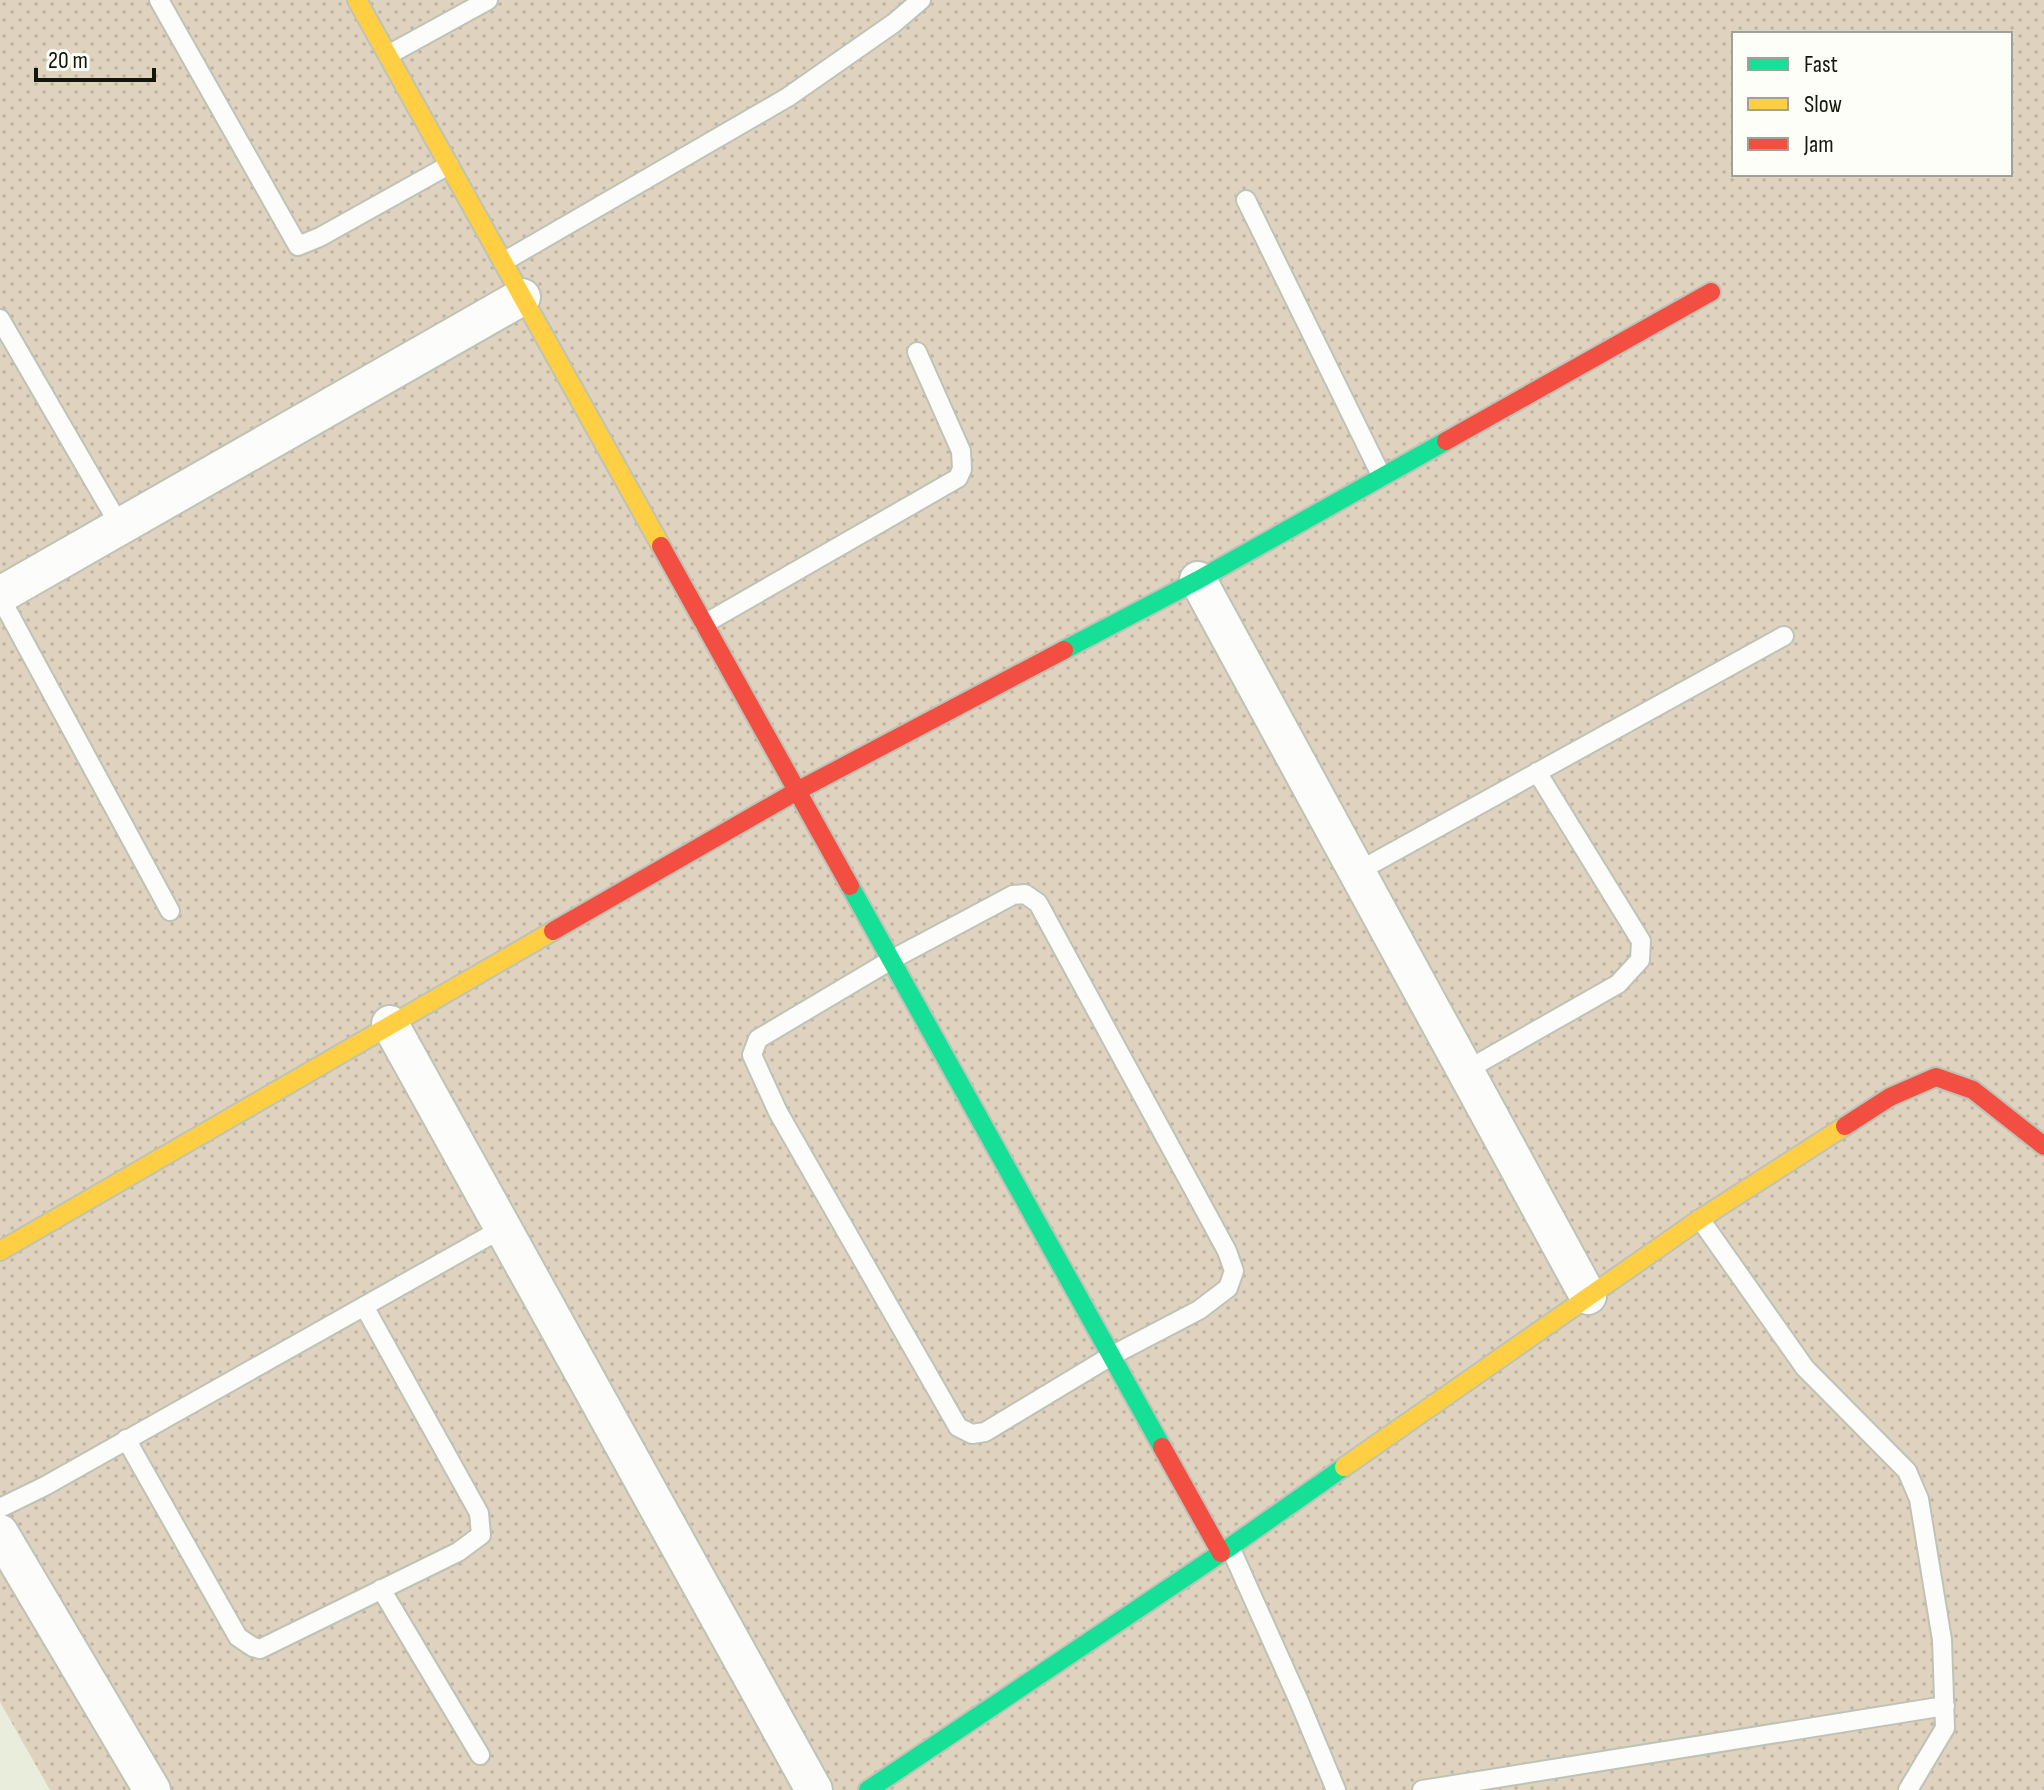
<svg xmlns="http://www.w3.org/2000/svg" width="2044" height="1790" font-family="'Sofia Sans Condensed',sans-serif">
  <defs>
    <pattern id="grass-dots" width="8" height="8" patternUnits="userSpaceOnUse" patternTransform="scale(2)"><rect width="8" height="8" fill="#dfd2be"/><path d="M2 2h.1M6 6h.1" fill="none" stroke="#beb4a2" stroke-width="1.8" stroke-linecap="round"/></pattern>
  </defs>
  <rect width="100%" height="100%" fill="#e8eddc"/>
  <path fill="url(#grass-dots)" fill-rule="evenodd" d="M0,0H2044V1790H50L0,1702ZM1734,34H2010V174H1734Z"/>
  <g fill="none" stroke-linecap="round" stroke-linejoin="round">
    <g stroke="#bec3b5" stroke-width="22">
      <path id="lane" d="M159,0L298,246L320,237L449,165
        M388,55L488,0
        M1246,200L1382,477
        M503,262L788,97L894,23L921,0
        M0,319L120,526
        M0,597L170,911
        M704,624L958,478L962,469L961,451L917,352
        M1357,872L1784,636
        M1025,894L1038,903L1227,1251L1234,1271L1228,1288L1199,1310L1111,1356L985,1432L972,1434L958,1427L778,1112L752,1055L758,1039L891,960L1013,895Z
        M1465,1071L1618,984L1640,960L1641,941L1537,772
        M1700,1219L1805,1368L1907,1471L1919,1499L1942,1640L1945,1728L1908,1790
        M126,1439L238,1637L253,1647L260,1649L458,1552L481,1535L479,1513L364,1306
        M0,1508L45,1486L503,1228
        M1230,1547L1299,1701L1336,1790
        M381,1589L480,1755
        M1422,1790L1945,1706"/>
    </g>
    <g stroke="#bec3b5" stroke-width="40">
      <path id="street" d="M1198,580L1588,1296
        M0,595L522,297
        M390,1024L814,1790
        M0,1533L152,1790"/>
    </g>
    <g stroke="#bec3b5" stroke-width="22">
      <path id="fast" d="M1064,650L1198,580L1446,441
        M850,886L1162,1447
        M868,1790L1230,1547L1344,1467"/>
    </g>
    <g stroke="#bec3b5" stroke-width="22">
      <path id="slow" d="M357,0L661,546
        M0,1251L553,931
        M1344,1467L1700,1219L1845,1126"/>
    </g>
    <g stroke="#bec3b5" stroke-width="22">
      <path id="jam" d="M1446,441L1711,292
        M661,546L850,886
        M553,931L797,791L1064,650
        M1845,1126L1890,1097L1936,1077L1973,1090L2044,1146
        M1162,1447L1221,1553"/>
    </g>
    <use href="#lane" stroke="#fcfcfa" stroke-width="18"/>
    <use href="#street" stroke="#fcfcfa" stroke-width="36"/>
    <use href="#fast" stroke="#16e098" stroke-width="18"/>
    <use href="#slow" stroke="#ffcf43" stroke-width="18"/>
    <use href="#jam" stroke="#f24e42" stroke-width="18"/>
  </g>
  <rect x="1732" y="32" width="280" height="144" fill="#fcfef7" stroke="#9fa199" stroke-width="2"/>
  <rect x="1748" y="58" width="40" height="12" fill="#16e098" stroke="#9fa199" stroke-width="2"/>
  <text x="1804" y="72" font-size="24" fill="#13160b">Fast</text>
  <rect x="1748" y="98" width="40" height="12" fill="#ffcf43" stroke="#9fa199" stroke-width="2"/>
  <text x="1804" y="112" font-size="24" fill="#13160b">Slow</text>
  <rect x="1748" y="138" width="40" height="12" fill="#f24e42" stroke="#9fa199" stroke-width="2"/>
  <text x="1804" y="152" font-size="24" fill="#13160b">Jam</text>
  <path d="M36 68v12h118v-12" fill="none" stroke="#13160b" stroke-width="4"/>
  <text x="48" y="68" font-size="24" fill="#13160b" stroke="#fcfef7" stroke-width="6" paint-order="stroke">20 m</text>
</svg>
